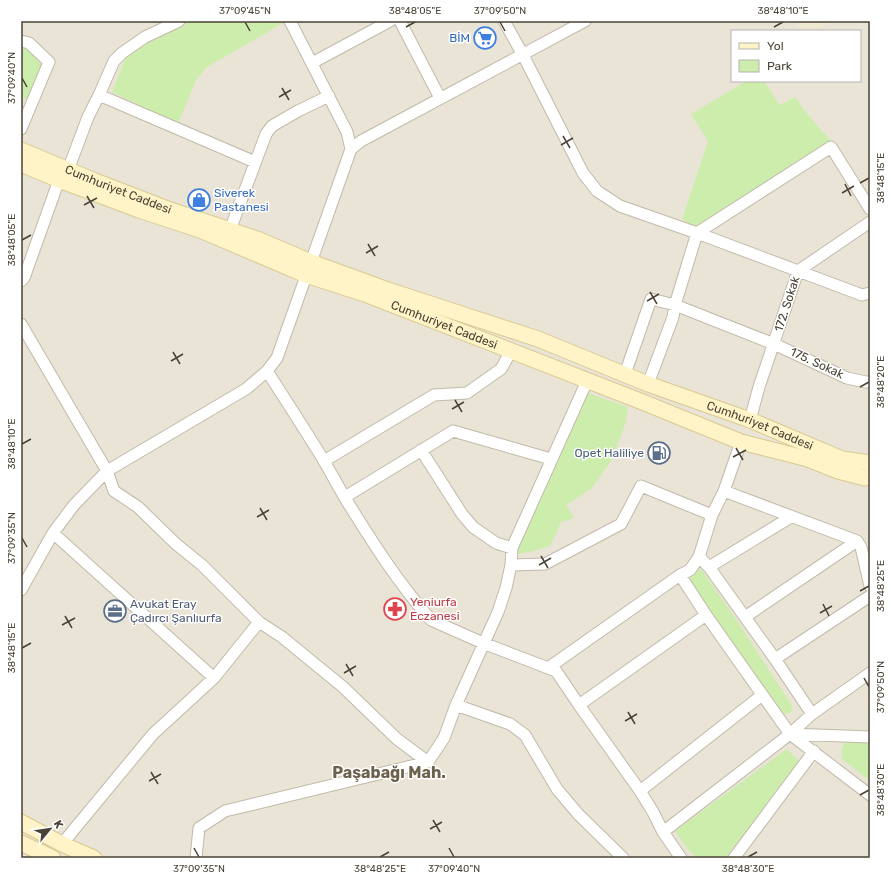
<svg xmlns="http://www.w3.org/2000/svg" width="891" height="879" font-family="Rubik,sans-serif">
  <rect width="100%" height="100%" fill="#f5f1e7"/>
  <path fill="#e9e4d5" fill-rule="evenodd" d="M21,21H870V858H21ZM732,31H860V81H732Z"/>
  <path fill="#efe8d0" d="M795,21H835L812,31H801Z"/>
  <path fill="#cdedad" d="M189,21H284L285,22L207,67L196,80L178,124L112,92L126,57L139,48Z
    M21,46L32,52L41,65L28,100L21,96Z
    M747,81H764L780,105L795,97L808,115L833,143L699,229L682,219L708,141L691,114Z
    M585,392L628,407L626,422L611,461L592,488L566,505L574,518L561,522L550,546L533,551L519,554L516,551Z
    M701,569L738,622L791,704L793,710L788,714L781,713L689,583C691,574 691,572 701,569Z
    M847,741L870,744V781L842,759C841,749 841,748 847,741Z
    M787,749L801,763L725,858H697L687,848L675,831Z"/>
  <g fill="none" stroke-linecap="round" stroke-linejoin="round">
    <g stroke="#c1baa9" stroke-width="13">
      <path id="minor" d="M179,21L145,37L122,53L114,61L99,95L255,162
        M290,21L347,132L351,149
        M400,21L440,98
        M504,21L523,55L583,173L597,191L620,206L697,233L862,295L870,293
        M21,41L29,43L49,62L21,129
        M312,63L390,21
        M68,170L88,117L99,95
        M230,230L266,134L272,126L298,111L329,96
        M21,281L24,278L59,180
        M21,324L107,471L114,491L138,507L176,544L202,565L259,622L282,637L343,687L397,739L428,762
        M267,371C286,401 306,431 324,461C331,473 338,486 345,498C371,540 398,583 431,620L483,643L556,671L579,705L640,791L653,812L663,832L681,858
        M625,374L651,299L675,305L774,344L847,378L866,382H870
        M648,384L673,317L675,305L697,233L831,147L870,209
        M750,420L759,387L798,271L870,222
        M421,450L462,514L473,527L496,543L512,548
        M324,461L434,395L467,393L501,369L511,351
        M724,491L857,541L861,547L870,586
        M345,497L453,431L551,459
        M53,533L214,678
        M699,557L709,567L775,659L812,714
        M511,565L545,564L621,524L641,486L712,515
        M709,567L791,517
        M680,575L706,615L790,734L870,795
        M21,590L53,533L74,505L107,471L246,389L267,371L277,358L351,149L361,141L585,21
        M745,617L857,541
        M775,659L870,596
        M548,668L680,575L690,570L699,557L712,515L724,491L741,442
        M456,705L510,724L525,735L557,789L578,814L623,858
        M579,705L706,615
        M790,734L870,737
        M640,791L762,695
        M663,832L790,734L812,714L870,673
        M62,844L153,734L214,678L259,622
        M196,858L199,828L225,811L428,762L444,738L456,705L498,612L506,588L511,565L512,548L587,381
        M734,858L814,751"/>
    </g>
    <g stroke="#d9c993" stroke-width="17">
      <g id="secondary">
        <path id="s1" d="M21,150L95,181L165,208L257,239L311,262L388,290L538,339L648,384L750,420L842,459L870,463"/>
        <path id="s2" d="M21,164L59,180L139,210L200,230L306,275L365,294L640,401L741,442L808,459L838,471L865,478L870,477"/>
        <path d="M21,822L62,844L94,858"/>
        <path d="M21,843L53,858"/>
      </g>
    </g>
    <use href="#minor" stroke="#fff" stroke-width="11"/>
    <use href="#secondary" stroke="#fff4c7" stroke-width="15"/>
  </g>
  <path fill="none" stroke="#494235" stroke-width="1.5" d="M245,22L250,31M500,22L505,31M406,27L415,22M774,27L783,22M22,78L27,87M282,88L289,100M279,97L291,90M563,136L570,148M561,145L573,138M860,183L869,178M845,184L851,196M842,193L854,186M87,196L94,208M84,205L97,198M22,240L31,235M368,244L375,256M366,253L378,246M650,292L657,304M647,301L659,294M173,352L180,364M171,361L183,354M860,387L869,382M455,400L462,412M452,409L464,402M22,444L31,439M736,448L743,460M733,457L746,450M260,508L267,520M257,517L269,510M22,538L27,547M541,556L548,568M539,565L551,558M860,591L869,586M823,604L829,616M820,613L832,606M65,616L72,628M62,625L75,618M22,648L31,643M346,664L353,676M344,673L356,666M864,678L869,687M628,712L635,724M625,721L637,714M151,772L158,784M149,781L161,774M860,795L869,790M433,820L440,832M430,829L442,822M194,848L199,857M449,848L454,857M380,857L389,852M748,857L757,852"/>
  <defs>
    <g id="supermarket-ring" transform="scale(1.15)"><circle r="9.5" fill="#fff" stroke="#3f7fe0" stroke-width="1.5"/><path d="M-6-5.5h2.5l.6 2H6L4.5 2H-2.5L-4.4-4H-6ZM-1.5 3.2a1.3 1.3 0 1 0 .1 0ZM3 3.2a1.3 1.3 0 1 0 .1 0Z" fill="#3f7fe0"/></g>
    <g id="shop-ring" transform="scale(1.15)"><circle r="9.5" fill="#fff" stroke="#3f7fe0" stroke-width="1.5"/><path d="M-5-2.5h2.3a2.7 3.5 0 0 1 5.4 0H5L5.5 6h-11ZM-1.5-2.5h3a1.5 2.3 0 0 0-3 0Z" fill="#3f7fe0"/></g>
    <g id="fuel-ring" transform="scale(1.15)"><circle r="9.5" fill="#fff" stroke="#5c6f8a" stroke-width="1.5"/><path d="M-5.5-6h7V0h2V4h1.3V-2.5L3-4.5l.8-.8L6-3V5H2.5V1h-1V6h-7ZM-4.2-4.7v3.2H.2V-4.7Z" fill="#5c6f8a"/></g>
    <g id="pharmacy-ring" transform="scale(1.15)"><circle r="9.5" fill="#fff" stroke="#e0444e" stroke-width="1.5"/><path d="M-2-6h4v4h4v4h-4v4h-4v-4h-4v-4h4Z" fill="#e0444e"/></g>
    <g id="office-ring" transform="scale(1.15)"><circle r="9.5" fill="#fff" stroke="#5c6f8a" stroke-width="1.5"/><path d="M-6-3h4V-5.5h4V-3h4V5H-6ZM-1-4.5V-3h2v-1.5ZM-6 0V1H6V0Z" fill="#5c6f8a"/></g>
  </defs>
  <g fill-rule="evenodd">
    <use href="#supermarket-ring" x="485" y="38"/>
    <use href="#shop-ring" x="199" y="200"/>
    <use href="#fuel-ring" x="659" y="453"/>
    <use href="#pharmacy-ring" x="395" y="609"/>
    <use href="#office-ring" x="115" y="611"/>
  </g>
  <g text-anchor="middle" stroke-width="3" stroke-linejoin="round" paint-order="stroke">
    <g font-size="12" fill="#366cbe" stroke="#fff" text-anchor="end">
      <text x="470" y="42">BİM</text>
      <text x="214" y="197" text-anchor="start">Siverek<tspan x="214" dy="14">Pastanesi</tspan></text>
    </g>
    <g font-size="12" fill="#494235" stroke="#fff">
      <text dy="4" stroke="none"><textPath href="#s1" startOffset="105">Cumhuriyet Caddesi</textPath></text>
      <text transform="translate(787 304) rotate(-72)" y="4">172. Sokak</text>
      <text dy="4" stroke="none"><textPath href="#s2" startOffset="453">Cumhuriyet Caddesi</textPath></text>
      <text transform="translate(817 363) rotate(25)" y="4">175. Sokak</text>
      <text dy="4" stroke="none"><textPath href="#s1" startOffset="789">Cumhuriyet Caddesi</textPath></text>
    </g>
    <g font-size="12" fill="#4e5e75" stroke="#fff" text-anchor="end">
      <text x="644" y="457">Opet Haliliye</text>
      <text x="130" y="608" text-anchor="start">Avukat Eray<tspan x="130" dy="14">Çadırcı Şanlıurfa</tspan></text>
    </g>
    <g font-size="12" fill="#be3a42" stroke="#fff" text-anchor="start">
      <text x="410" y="606">Yeniurfa<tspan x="410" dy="14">Eczanesi</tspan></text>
    </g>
    <g font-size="16" font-weight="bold" fill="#6d614c" stroke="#fff">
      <text x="389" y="778">Paşabağı Mah.</text>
    </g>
  </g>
  <rect width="891" height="879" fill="none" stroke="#ffffff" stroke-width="44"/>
  <rect x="731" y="30" width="130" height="52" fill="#ffffff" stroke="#b6b3ae"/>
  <rect x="739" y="43" width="20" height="6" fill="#fff4c7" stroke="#b6b3ae"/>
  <text x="767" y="50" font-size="12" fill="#494235">Yol</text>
  <rect x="739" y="60" width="20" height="12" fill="#cdedad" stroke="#b6b3ae"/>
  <text x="767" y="70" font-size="12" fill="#494235">Park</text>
  <g transform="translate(50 829) rotate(61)" stroke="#ffffff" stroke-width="3" paint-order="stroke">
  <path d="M0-3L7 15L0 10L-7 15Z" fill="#494235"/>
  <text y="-6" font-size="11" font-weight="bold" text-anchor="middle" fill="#494235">K</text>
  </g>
  <rect x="22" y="22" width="847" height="835" fill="none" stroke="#494235" stroke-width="1.5"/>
  <g font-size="10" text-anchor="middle" fill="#494235">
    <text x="245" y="14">37°09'45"N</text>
    <text x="415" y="14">38°48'05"E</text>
    <text x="500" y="14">37°09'50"N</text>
    <text x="783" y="14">38°48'10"E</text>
    <text transform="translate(11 78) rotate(-90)" y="4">37°09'40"N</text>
    <text transform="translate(880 178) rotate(-90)" y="4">38°48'15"E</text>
    <text transform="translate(11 240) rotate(-90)" y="4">38°48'05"E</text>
    <text transform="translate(880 382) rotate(-90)" y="4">38°48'20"E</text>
    <text transform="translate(11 444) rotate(-90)" y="4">38°48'10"E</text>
    <text transform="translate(11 538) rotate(-90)" y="4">37°09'35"N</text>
    <text transform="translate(880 586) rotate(-90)" y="4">38°48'25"E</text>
    <text transform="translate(11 648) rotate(-90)" y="4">38°48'15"E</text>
    <text transform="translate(880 687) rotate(-90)" y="4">37°09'50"N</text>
    <text transform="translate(880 790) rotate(-90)" y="4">38°48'30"E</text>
    <text x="199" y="872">37°09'35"N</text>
    <text x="380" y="872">38°48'25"E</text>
    <text x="454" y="872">37°09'40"N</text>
    <text x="748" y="872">38°48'30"E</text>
  </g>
</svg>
